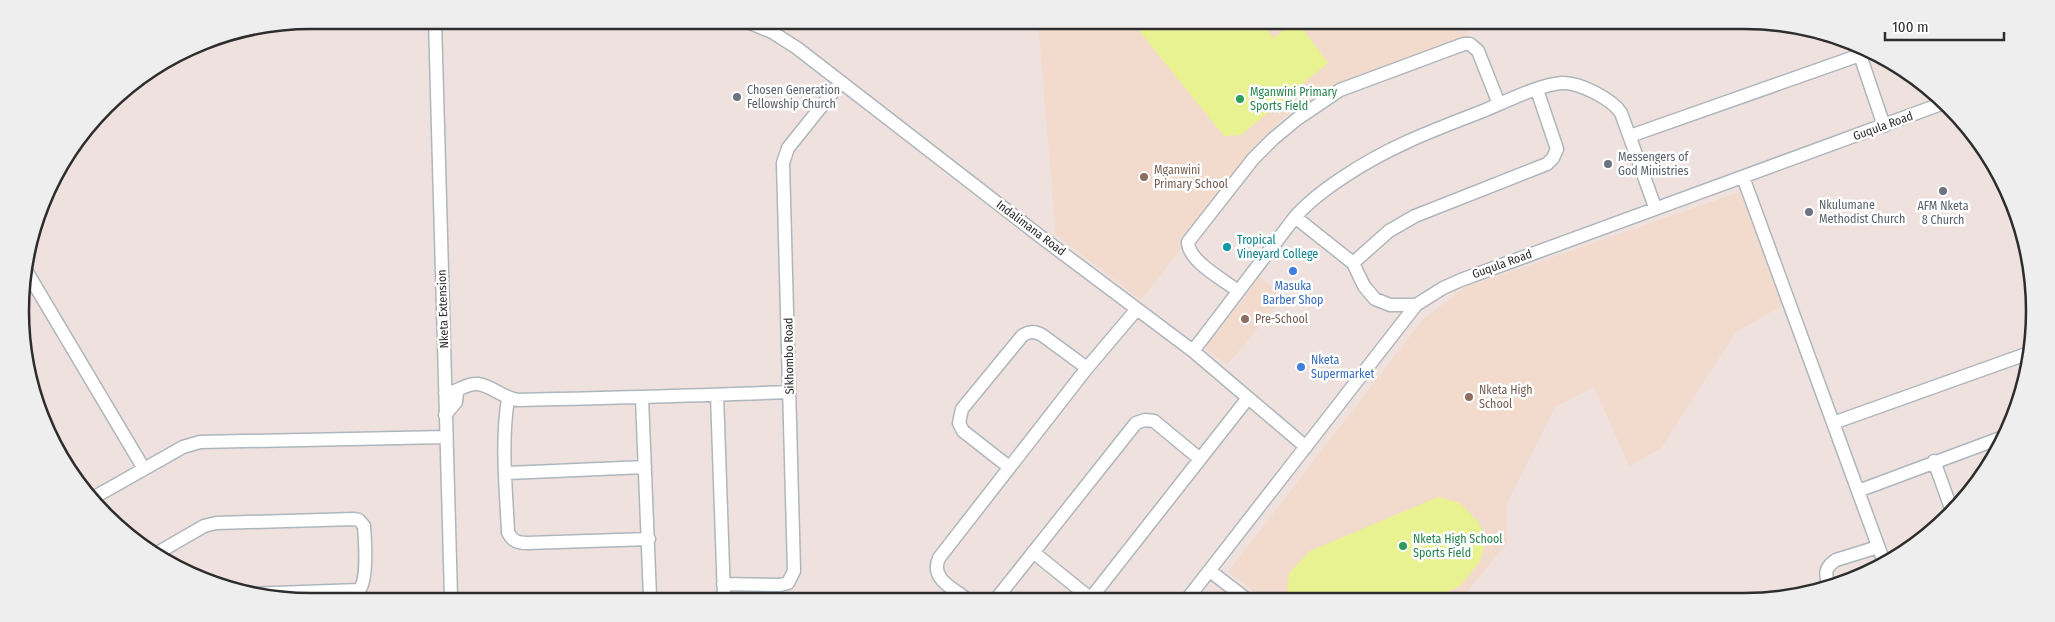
<svg xmlns="http://www.w3.org/2000/svg" width="2055" height="622" font-family="'Fira Sans Condensed',sans-serif">
  <rect width="100%" height="100%" fill="#efe2de"/>
  <path fill="#f2dacc" d="M1038,23L1465,24L1469,39L1339,87L1281,119L1141,300L1056,235Z
    M1740,192L1783,305L1736,332L1661,448L1629,466L1594,387L1555,407L1507,503V543L1461,599L1263,598L1228,572L1423,319L1464,288Z
    M1260,277L1284,297L1227,365L1206,349L1207,341Z"/>
  <path fill="#e8f291" d="M1140,23L1261,24L1274,38L1289,25L1299,24L1328,63L1241,135L1224,136L1140,32Z
    M1438,497L1460,503L1479,523L1486,542L1479,563L1460,586L1433,599H1289L1287,594L1289,573L1310,551Z"/>
  <g fill="none" stroke-linecap="round" stroke-linejoin="round">
    <g stroke="#aeb6bd" stroke-width="15">
      <path id="minor" d="M435,20L451,597
        M748,22L772,32L797,48L1045,240L1193,351L1306,447
        M1630,136L1860,55L1884,126
        M1743,177L1884,562
        M1295,217L1353,263L1364,286L1375,299L1390,305H1416
        M1353,263L1389,231L1415,216L1547,164L1553,158L1557,149L1537,90
        M24,267L144,469
        M1238,291C1224,280 1188,261 1188,242L1253,159L1273,139L1297,119L1340,90L1464,44H1470L1478,51L1499,104
        M1193,351L1295,217C1309,201 1324,190 1342,178C1388,147 1431,131 1483,111C1505,102 1538,85 1562,83C1579,82 1612,99 1621,113L1655,207
        M445,393C458,393 464,383 478,384C493,386 502,398 518,400C608,398 698,396 789,392
        M717,395L724,597
        M642,398L650,597
        M508,399C501,442 506,488 508,532C512,541 518,543 527,543L649,539
        M445,415L456,402L457,392
        M1833,423L2029,353
        M1934,461L1952,511
        M1009,467L963,431L959,423L962,409L1022,336C1029,331 1034,331 1042,335L1087,368
        M506,473L645,467
        M1858,491L2003,437
        M91,499L183,447L200,442L446,437
        M1033,552L1090,598
        M154,555L204,526L216,523L354,519L359,520L364,526C365,539 368,581 359,590L248,594
        M1210,571L1245,598
        M723,584L780,585L788,583L794,571L783,163L788,148L841,82
        M1829,587C1825,574 1824,568 1836,560L1878,547
        M965,598C951,587 930,578 939,558L1087,368L1137,309
        M997,598L1136,423L1145,420L1154,421L1200,459
        M1091,598L1248,398
        M1188,598L1416,305L1443,288L1461,280L1941,104"/>
    </g>
    <use href="#minor" stroke="#fff" stroke-width="12"/>
  </g>
  <g fill="#6b7280" stroke="#fff" stroke-width="2">
    <circle cx="737" cy="97" r="5"/>
    <circle cx="1608" cy="164" r="5"/>
    <circle cx="1943" cy="191" r="5"/>
    <circle cx="1809" cy="212" r="5"/>
  </g>
  <g fill="#2e9e5b" stroke="#fff" stroke-width="2">
    <circle cx="1240" cy="99" r="5"/>
    <circle cx="1403" cy="546" r="5"/>
  </g>
  <g fill="#8d6e63" stroke="#fff" stroke-width="2">
    <circle cx="1144" cy="177" r="5"/>
    <circle cx="1245" cy="319" r="5"/>
    <circle cx="1469" cy="397" r="5"/>
  </g>
  <circle fill="#0f9aa8" stroke="#fff" stroke-width="2" cx="1227" cy="247" r="5"/>
  <g fill="#3f7fe0" stroke="#fff" stroke-width="2">
    <circle cx="1293" cy="271" r="5"/>
    <circle cx="1301" cy="367" r="5"/>
  </g>
  <g text-anchor="middle" stroke-width="5" stroke-linejoin="round" paint-order="stroke">
    <g font-size="12" fill="#5b616d" stroke="#fff" text-anchor="start">
      <text x="747" y="94">Chosen Generation<tspan x="747" dy="14">Fellowship Church</tspan></text>
      <text x="1618" y="161">Messengers of<tspan x="1618" dy="14">God Ministries</tspan></text>
      <text x="1819" y="209">Nkulumane<tspan x="1819" dy="14">Methodist Church</tspan></text>
      <text x="1943" y="210" text-anchor="middle">AFM Nketa<tspan x="1943" dy="14">8 Church</tspan></text>
    </g>
    <g font-size="12" fill="#27864d" stroke="#fff" text-anchor="start">
      <text x="1250" y="96">Mganwini Primary<tspan x="1250" dy="14">Sports Field</tspan></text>
      <text x="1413" y="543">Nketa High School<tspan x="1413" dy="14">Sports Field</tspan></text>
    </g>
    <g font-size="12" fill="#2d2d2d" stroke="#fff">
      <text transform="translate(1883 126) rotate(-20)" y="4">Guqula Road</text>
      <text transform="translate(1031 228) rotate(37)" y="4">Indalimana Road</text>
      <text transform="translate(1502 264) rotate(-20)" y="4">Guqula Road</text>
      <text transform="translate(443 309) rotate(-92)" y="4">Nketa Extension</text>
      <text transform="translate(789 356) rotate(-91)" y="4">Sikhombo Road</text>
    </g>
    <g font-size="12" fill="#785e54" stroke="#fff" text-anchor="start">
      <text x="1154" y="174">Mganwini<tspan x="1154" dy="14">Primary School</tspan></text>
      <text x="1255" y="323">Pre-School</text>
      <text x="1479" y="394">Nketa High<tspan x="1479" dy="14">School</tspan></text>
    </g>
    <g font-size="12" fill="#0d838f" stroke="#fff" text-anchor="start">
      <text x="1237" y="244">Tropical<tspan x="1237" dy="14">Vineyard College</tspan></text>
    </g>
    <g font-size="12" fill="#366cbe" stroke="#fff">
      <text x="1293" y="290">Masuka<tspan x="1293" dy="14">Barber Shop</tspan></text>
      <text x="1311" y="364" text-anchor="start">Nketa<tspan x="1311" dy="14">Supermarket</tspan></text>
    </g>
  </g>
  <path d="M0 0H2055V622H0ZM311 29H1744A282 282 0 0 1 2026 311V311A282 282 0 0 1 1744 593H311A282 282 0 0 1 29 311V311A282 282 0 0 1 311 29Z" fill="#eee" fill-rule="evenodd"/>
  <path fill="none" stroke="#2d2d2d" stroke-width="2.5" d="M311 29H1744A282 282 0 0 1 2026 311V311A282 282 0 0 1 1744 593H311A282 282 0 0 1 29 311V311A282 282 0 0 1 311 29Z"/>
  <path d="M1885 32v8h119v-8" fill="none" stroke="#2d2d2d" stroke-width="2.5"/>
  <text x="1892" y="32" font-size="15" fill="#2d2d2d" stroke="#ffffff" stroke-width="4" paint-order="stroke">100 m</text>
</svg>
